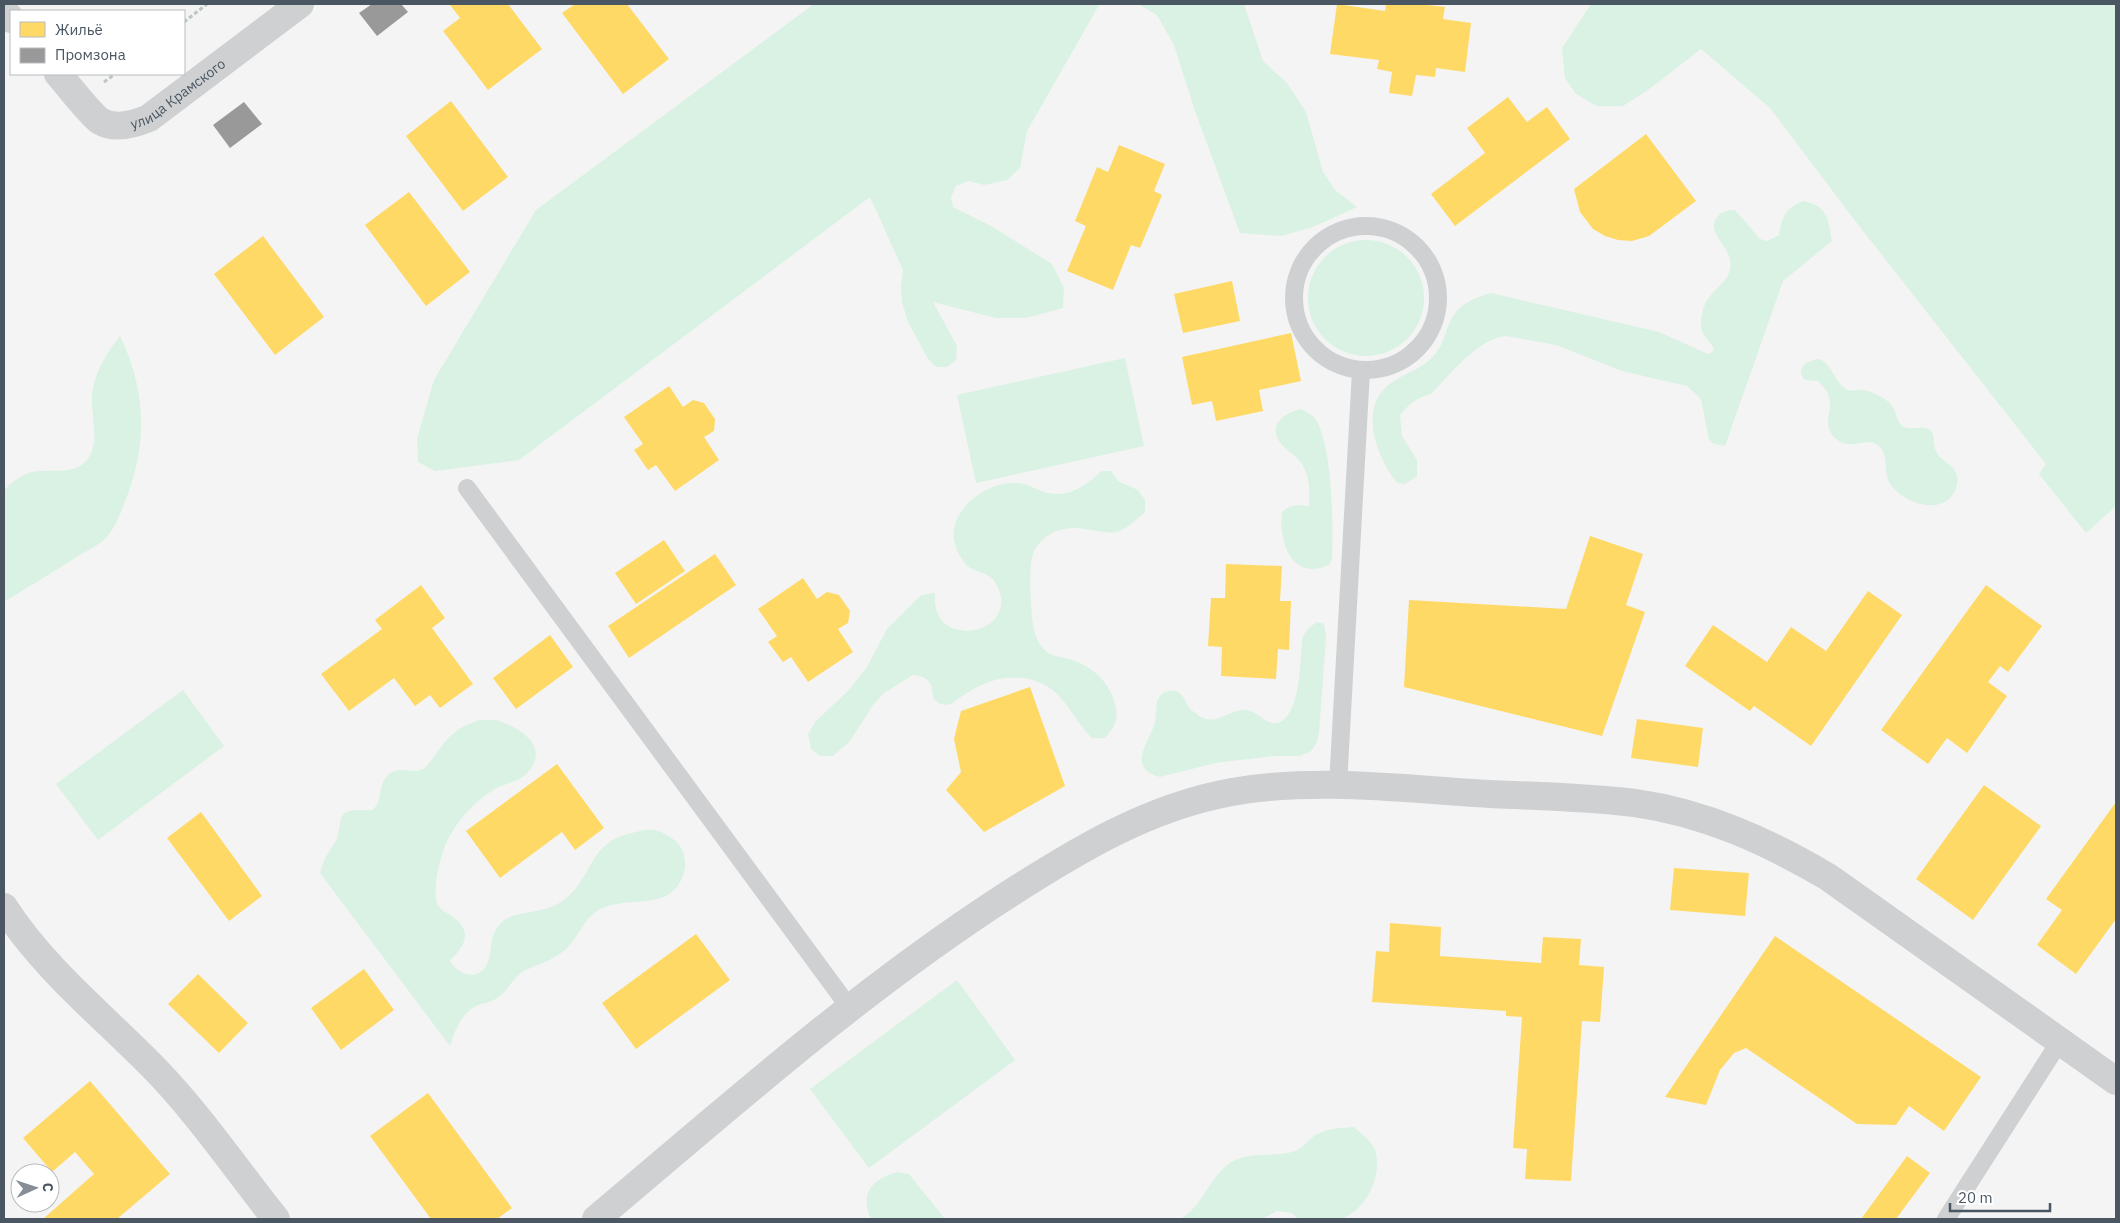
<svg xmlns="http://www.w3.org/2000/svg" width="2120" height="1223" font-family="'IBM Plex Sans',sans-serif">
  <rect width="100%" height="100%" fill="#f4f4f4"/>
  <path fill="#d9f2e3" d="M814,4H1117L1099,5L1027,131L1020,168L1007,180L984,185L969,181L956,186L951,197L953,207L991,226L1052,264L1064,288L1063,308L1026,318H996L933,302L957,346L956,360L947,367H936L928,359L908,322L902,302L901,287L903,270L870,197L519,460L435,471L418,462L417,439L434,380L536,210Z
    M1138,4H1244L1263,61L1287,83L1306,112L1323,172L1335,190L1357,207L1313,227L1281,236L1240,233L1196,114L1174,45L1157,15Z
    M1591,4H2116V506L2086,533L2039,474L2046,464L1856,222L1770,108L1701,49L1648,90L1623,106H1597L1576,94L1565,78L1562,48Z
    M1803,201C1828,206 1828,219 1832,241L1783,281L1725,446L1714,444L1709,440L1701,399L1687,386L1622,371L1556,345L1506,336C1478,338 1450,375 1431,394C1416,398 1409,404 1400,415L1402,436L1417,460V476L1405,484L1397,483C1376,456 1356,404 1394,381C1410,371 1422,369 1435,354C1445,343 1445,329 1453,316C1461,303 1477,297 1491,293L1659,332L1708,354L1712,352L1714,349C1711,343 1706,339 1703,333C1698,323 1703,304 1710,296C1717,287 1728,281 1730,269C1733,254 1722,246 1716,234C1709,219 1721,210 1735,210L1760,239L1767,241L1779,235C1782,216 1785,209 1803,201Z
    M1308 298a58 58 0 1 1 116 0a58 58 0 1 1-116 0Z
    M120,336C147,392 148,446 124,504C120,515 113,532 104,540C96,547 84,552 75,558C51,573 27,588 4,602V491C10,483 21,475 32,472C49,468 73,476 86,461C101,444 91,418 92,398C93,374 106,354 120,336Z
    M1125,358L1144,446L976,483L957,395Z
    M1819,359C1832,364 1834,381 1846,389C1853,393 1861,388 1868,391C1876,394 1889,400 1893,407C1897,414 1897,423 1904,427C1912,431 1923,424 1930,430C1936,435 1932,444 1936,451C1940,461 1952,463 1956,473C1959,481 1957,487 1953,494C1939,516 1903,502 1891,485C1882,473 1890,456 1879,446C1866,435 1849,454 1833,436C1818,417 1844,406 1818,381L1805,380C1794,368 1808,360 1819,359Z
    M1301,409C1306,412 1314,415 1316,420C1333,449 1333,524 1332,559L1329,565C1292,582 1278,542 1282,512C1291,504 1298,505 1309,506C1310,492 1310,477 1302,464C1297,456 1288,452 1282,445C1266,427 1283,413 1301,409Z
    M1102,471H1111L1118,481L1138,490L1145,500V512C1137,519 1127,529 1117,532C1105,535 1080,525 1064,529C1051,531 1037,542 1033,554C1028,567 1031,616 1034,630C1036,638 1040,647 1047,652C1052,656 1062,657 1069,659C1092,666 1109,681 1115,704C1119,718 1115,728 1105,738H1092C1078,725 1070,706 1056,693C1049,686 1038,681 1029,679C997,673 976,686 951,704C943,706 939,704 933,698C932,683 930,677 913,675L884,693L873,705L850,741L833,756H820L811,749L808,734L816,721L849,690L867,667L887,629L921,595L935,593C934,609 938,623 955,629C986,638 1014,612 995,582C988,572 977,573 969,567C959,559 952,542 954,529C959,501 996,477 1024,484C1037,488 1045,495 1060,494C1077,493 1090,481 1102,471Z
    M1317,622L1324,624L1326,637L1319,733L1316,744L1311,751L1300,756H1275L1215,763L1160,777C1128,768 1146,746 1154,726C1159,713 1151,695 1169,691C1181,688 1183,698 1188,706C1190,709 1195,713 1199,716C1216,727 1229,709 1245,710C1259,710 1268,730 1282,721C1298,711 1300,671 1301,653C1302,648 1301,640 1304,635C1307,629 1312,625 1317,622Z
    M183,690L224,746L98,840L56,784Z
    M480,720C486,720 493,719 499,721C521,728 550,747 528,772C519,782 506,783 495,789C474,801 454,824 445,846C440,859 431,892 438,905C441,911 448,913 453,917C473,931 465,947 450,960C456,974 478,983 487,964C494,950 487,937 502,922C515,910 546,915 565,899C595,876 587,841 636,832C644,830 651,828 658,831C669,835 679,841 683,852C686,862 686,869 682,878C667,915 618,891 592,915C581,925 576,941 564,951C551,961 538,964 524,971C512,978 507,993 494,1000C488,1003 482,1003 476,1006C461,1014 455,1030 450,1046L320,873L325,858L337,839L341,818L344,813L353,810H373C383,800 378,786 387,776C400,763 412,775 423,769C428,766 432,759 436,754C450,735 456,728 480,720Z
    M957,980L1015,1060L869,1168L810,1089Z
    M1354,1127C1362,1134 1373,1142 1376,1153C1381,1179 1367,1206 1344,1218C1336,1222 1308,1219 1298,1219L1292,1213L1277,1211L1262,1219H1180C1202,1206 1206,1185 1224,1168C1243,1149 1269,1158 1292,1152C1305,1149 1310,1136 1320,1133C1330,1128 1343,1128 1354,1127Z
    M897,1172L909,1174L945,1219H871C859,1194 872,1179 897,1172Z"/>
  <path fill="#ffd966" d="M452,4H508L542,49L488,90L443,31L460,18L450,5Z
    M575,4H627L669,59L623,94L562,13Z
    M1337,4L1385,11L1386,4H1420L1445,7L1443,19L1471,23L1465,72L1436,68L1435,77L1416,75L1412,96L1389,93L1392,72L1377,69L1379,60L1330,54Z
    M1508,97L1527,122L1547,107L1570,139L1455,226L1431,194L1485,153L1467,128Z
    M451,101L508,177L463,211L406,136Z
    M1646,134L1696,201L1649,236L1632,241L1618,240L1605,236L1593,229L1580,212L1574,189Z
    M1119,145L1165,164L1154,191L1162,195L1140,248L1131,245L1113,290L1067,271L1086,226L1075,221L1097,167L1108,172Z
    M409,192L470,272L426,306L365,225Z
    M263,236L324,317L275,355L214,274Z
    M1232,281L1240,321L1183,333L1174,294Z
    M1291,333L1301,381L1259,390L1263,411L1216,421L1212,401L1192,405L1182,357Z
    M669,386L683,407L693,400L704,403L715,419L714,431L704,437L719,460L675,491L656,465L648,470L634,450L643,444L624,417Z
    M1590,536L1643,554L1626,605L1645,612L1602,736L1404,687L1409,600L1566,609Z
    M664,540L685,571L636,604L615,573Z
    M715,554L736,585L629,658L608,626Z
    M1226,564L1282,566L1280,601H1291L1289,650L1278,649L1276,679L1221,676L1222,647L1208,646L1211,598H1225Z
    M803,578L817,599L827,592L839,595L850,611L848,623L838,629L853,652L808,682L791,657L783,662L768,642L777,636L758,609Z
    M421,585L445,618L432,628L473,684L440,708L430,695L415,706L394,678L349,711L321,674L382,629L375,620Z
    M1986,585L2042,626L2008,672L2000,666L1988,682L2007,696L1967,753L1947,738L1928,764L1881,730Z
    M1868,591L1902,615L1811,746L1754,706L1750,711L1685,666L1713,625L1767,662L1791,627L1826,651Z
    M550,635L573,667L516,709L493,678Z
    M1030,687L1065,786L984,832L946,790L961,772L954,739L961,711Z
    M1637,719L1703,728L1698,767L1631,758Z
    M557,764L604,828L575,850L562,832L500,878L466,831Z
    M1984,785L2041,826L1973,920L1916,879Z
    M2116,802V919L2076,974L2037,945L2062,910L2046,899Z
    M201,812L262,896L229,921L167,838Z
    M1674,868L1749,873L1745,916L1670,910Z
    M1390,923L1441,927L1440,956L1541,963L1543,937L1581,939L1579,965L1604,967L1600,1022L1582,1021L1571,1181L1525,1179L1527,1149L1513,1148L1522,1017L1506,1016V1011L1372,1002L1376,951L1389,952Z
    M696,934L730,980L636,1049L602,1003Z
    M1775,936L1981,1077L1944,1131L1909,1106L1896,1125L1857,1124L1746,1048L1734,1053L1720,1070L1706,1105L1665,1097Z
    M364,969L394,1010L341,1050L311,1008Z
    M198,974L248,1023L219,1053L168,1004Z
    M90,1081L170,1174L117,1219H43L94,1174L75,1152L52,1172L23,1138Z
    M428,1093L512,1208L497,1219H431L370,1136Z
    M1907,1156L1930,1173L1896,1219H1861Z"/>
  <path fill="#999" d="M372,4H401L408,12L377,36L359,13Z
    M244,102L262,124L230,148L213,125Z"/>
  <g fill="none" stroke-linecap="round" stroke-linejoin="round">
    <path stroke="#bcc7c4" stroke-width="3" stroke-dasharray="4 2.5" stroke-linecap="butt" d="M184,22L207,4
      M104,82L115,74"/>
    <path stroke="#ced0d2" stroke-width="18" d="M1294 298a72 72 0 1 1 144 0a72 72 0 1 1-144 0Z
      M467,488L849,1007
      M1338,785L1361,371
      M1946,1219L2060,1041"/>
    <g stroke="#ced0d2" stroke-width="28">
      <path d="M4,11L11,19"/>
      <path id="s1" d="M58,74C67,84 91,115 100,121C115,130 135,124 149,118L300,4"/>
      <path d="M4,907C44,969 103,1016 154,1068C199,1114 236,1169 276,1219"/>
      <path d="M596,1219C729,1107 859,991 1006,896C1076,851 1148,807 1232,792C1316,777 1404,789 1489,794C1537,796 1586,797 1635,803C1705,813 1767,841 1828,877L2116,1081"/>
    </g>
  </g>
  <g text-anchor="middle" stroke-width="5" stroke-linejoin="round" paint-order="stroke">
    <g font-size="14" fill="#4a5661" stroke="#fff">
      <text dy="5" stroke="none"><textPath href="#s1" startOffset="151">улица Крамского</textPath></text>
    </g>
  </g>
  <rect width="2120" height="1223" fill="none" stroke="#4a5661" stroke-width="10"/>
  <rect x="10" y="10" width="175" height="65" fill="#ffffff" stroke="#b7bbc0"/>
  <rect x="20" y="22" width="25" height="15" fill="#ffd966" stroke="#b7bbc0"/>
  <text x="55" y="35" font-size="15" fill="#4a5661">Жильё</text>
  <rect x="20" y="48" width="25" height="15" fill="#999999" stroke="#b7bbc0"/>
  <text x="55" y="60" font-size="15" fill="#4a5661">Промзона</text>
  <g transform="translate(35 1188) rotate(87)"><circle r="24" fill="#ffffff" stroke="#b7bbc0"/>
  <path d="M0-4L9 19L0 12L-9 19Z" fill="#868d94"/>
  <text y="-8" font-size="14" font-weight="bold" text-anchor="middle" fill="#4a5661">С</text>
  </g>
  <path d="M1950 1203v8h100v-8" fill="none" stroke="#4a5661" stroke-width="2.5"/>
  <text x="1958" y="1203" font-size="15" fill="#4a5661" stroke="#ffffff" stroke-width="4" paint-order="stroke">20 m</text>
</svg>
